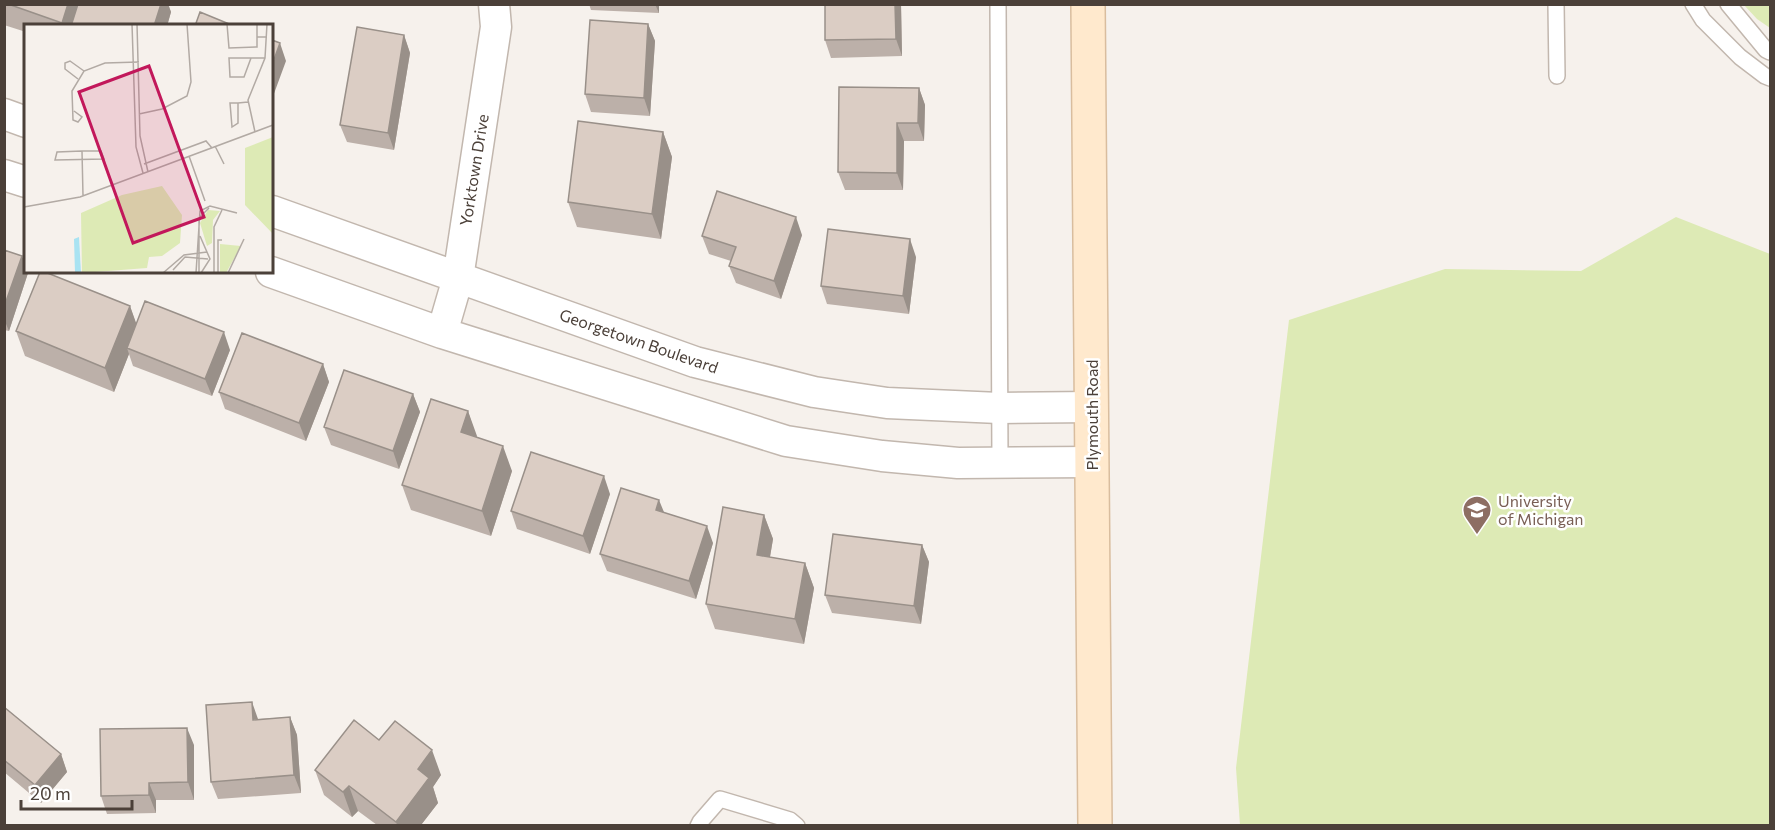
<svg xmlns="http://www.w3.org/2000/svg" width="1775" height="830" font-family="Commissioner,sans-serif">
  <rect width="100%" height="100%" fill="#f6f1ec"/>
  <path fill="#ddeab5" d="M1744,5H1770V28L1757,19Z
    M1676,217L1770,254V825H1240L1236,768L1289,320L1445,269L1581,271Z"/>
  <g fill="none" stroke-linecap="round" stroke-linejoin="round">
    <g stroke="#c2b7ae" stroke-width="18">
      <path id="service" d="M998,4L1000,463
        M1556,4L1557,76
        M1693,4L1703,20L1740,57L1765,76L1770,78
        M1728,4L1766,50L1770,52
        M698,826L700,822L720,799L790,820L797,826"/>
    </g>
    <g stroke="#c2b7ae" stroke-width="33">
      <path id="minor" d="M4,114L26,122
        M4,175L26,182
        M272,211L695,362L814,392L887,403L999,408L1092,407
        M271,272L442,333L786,441L882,456L958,463L1092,462
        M442,333L458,278L496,27L494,4"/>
    </g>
    <g stroke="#d9bd9e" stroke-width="36">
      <path id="secondary" d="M1088,4L1095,826"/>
    </g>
    <use href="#service" stroke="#fff" stroke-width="15"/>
    <use href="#minor" stroke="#fff" stroke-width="30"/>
    <use href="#secondary" stroke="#ffe9cd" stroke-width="33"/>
  </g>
  <path fill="#bcb0a9" d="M4,4H168L171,12L167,26H26V32L4,25Z
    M589,4H659V13L591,10Z
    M901,4L902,56L831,58L825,40Z
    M648,24L655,41L650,116L591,112L585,94Z
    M404,35L410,53L394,150L347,142L340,125Z
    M919,88L925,105L924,141H904L903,190H845L838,172Z
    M663,132L672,157L661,239L577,227L568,202Z
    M802,235L781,299L736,283L729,266L731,261L709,254L702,236Z
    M4,250L26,272H28V273L9,331L4,330Z
    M916,257L909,314L827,304L821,286Z
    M130,306L136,324L230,350L212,396L133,366L129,354L114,392L25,356L16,331Z
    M323,364L329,382L306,441L225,409L219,392Z
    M413,394L420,412L399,469L331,445L324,427Z
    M468,411L476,437L512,471L491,536L411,510L402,485Z
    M610,494L590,554L517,529L511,511Z
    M664,512L713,543L696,599L607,571L600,554Z
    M764,515L773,539L770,557L805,563L814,588L804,644L715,629L706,604Z
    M922,545L929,562L921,624L832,613L825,595Z
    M4,707L61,754L67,772L41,803L4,772Z
    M290,717L297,735L301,793L218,799L211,782L258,719Z
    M379,740L441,775L433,787L438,803L421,825H377L358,811L352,817L324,795L315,770Z
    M194,745V800H156V813L107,814L101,796Z"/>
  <path fill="#999089" d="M68,4H86L79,26H63L62,23Z
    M161,4H168L171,12L167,26H154Z
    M655,4H659V13Z
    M895,4H901L902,56L896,39Z
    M648,24L655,41L650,116L644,98Z
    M404,35L410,53L394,150L388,133Z
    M280,43L286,61L272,99V65Z
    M919,88L925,105L924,141L918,123Z
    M897,123L904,141L903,190L897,173Z
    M663,132L672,157L661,239L652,214Z
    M796,217L802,235L781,299L774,281Z
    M910,239L916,257L909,314L903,296Z
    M22,256L26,265V272H28V273L9,331L4,319V307Z
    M130,306L139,331L127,348L129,354L114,392L105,368Z
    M224,332L230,350L212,396L205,379Z
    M323,364L329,382L306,441L299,423Z
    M413,394L420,412L399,469L393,451Z
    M468,411L477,436L470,457L461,432Z
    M503,446L512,471L491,536L482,511Z
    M604,476L610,494L590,554L583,536Z
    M659,500L666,517L656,510Z
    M764,515L773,539L766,580L757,555Z
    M707,526L713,543L696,599L689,581Z
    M922,545L929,562L921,624L914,606Z
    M805,563L814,588L804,644L795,619Z
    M252,702L258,719L253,720Z
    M290,717L297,735L301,793L294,775Z
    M187,728L194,745V800L188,782Z
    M432,750L441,775L433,787L438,803L421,825H397L396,822L418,769Z
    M61,754L67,772L41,803L35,785Z
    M149,783L156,800V813L149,795Z
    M349,786L358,811L352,817L343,792Z"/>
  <path fill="#dbcdc4" stroke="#999089" stroke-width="1.5" d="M8,4H68L62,23Z
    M78,4H161L154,26H71Z
    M825,4H895L896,39L825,40Z
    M200,12L234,26H195Z
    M590,20L648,24L644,98L585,94Z
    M357,27L404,35L388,133L340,125Z
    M272,40L280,43L272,65Z
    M839,87L919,88L918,123H897V173L838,172Z
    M578,121L663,132L652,214L568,202Z
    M717,191L796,217L774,281L729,266L736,247L702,236Z
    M828,229L910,239L903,296L821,286Z
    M4,250L22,256L4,307Z
    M40,272H45L130,306L105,368L16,331Z
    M145,301L224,332L205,379L127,348Z
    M242,333L323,364L299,423L219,392Z
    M344,370L413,394L393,451L324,427Z
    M431,399L468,411L461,432L503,446L482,511L402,485Z
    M531,452L604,476L583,536L511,511Z
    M621,488L659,500L656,510L707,526L689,581L600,554Z
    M723,507L764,515L757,555L805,563L795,619L706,604Z
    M833,534L922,545L914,606L825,595Z
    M252,702L253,720L290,717L294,775L211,782L206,705Z
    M4,707L61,754L35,785L4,760Z
    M354,720L379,740L395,721L432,750L418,769L429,778L396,822L349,786L343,792L315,770Z
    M187,728L188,782L149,783V795L101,796L100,729Z"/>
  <defs>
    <g id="university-pin" transform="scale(1.5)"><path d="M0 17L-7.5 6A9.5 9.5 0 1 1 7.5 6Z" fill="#8d6e63" stroke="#fff"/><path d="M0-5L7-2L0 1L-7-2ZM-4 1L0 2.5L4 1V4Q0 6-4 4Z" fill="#fff"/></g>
  </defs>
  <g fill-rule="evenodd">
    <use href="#university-pin" x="1477" y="510"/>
  </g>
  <g text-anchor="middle" stroke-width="5" stroke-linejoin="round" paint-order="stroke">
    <g font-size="16" fill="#4b4039" stroke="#fff">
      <text transform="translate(474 170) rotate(-81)" y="6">Yorktown Drive</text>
      <text transform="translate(639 341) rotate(19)" y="6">Georgetown Boulevard</text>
      <text transform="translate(1092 415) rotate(-90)" y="6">Plymouth Road</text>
    </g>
    <g font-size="16" fill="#785e54" stroke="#fff" text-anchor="start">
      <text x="1498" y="507">University<tspan x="1498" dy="18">of Michigan</tspan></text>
    </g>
  </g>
  <g transform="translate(24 24)">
    <rect width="249" height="249" fill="#f6f1ec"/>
    <path d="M249,113V210L221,181V124ZM138,162L158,191L156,219L138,232L125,233L123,244L58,249L57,189L98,171ZM184,186L196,187L189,196L188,219L183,222L176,199ZM196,220L217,222L202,249H196Z" fill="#ddeab5"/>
    <path d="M55,213L57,249H51L50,215Z" fill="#a9e3f2"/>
    <path fill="none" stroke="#b2aaa4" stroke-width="1.5" d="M108,0L112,123L119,149M113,0L116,112L124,148M203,0L205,24L233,23V13M233,0V13H243M227,34L220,53H206L205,34H241M54,55L41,45V39L46,37L60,47M214,79V99L208,103L206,79H214L224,78M50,87L58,93L54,98L49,96L48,67L60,47L81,39L115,38M115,90L138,85L163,72L167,58L163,0M231,108L224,76L241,34L243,0M191,122L200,140M58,127H77L80,135L31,136L33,128ZM58,127L59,172M165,132L181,177M120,140L182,117L188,124M0,183L56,173L249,101M176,212L186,235L177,249M149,246L161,233L184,235M139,249L160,231L183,228M172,249L176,187L186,182L213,189M175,249V194L185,184M190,249V203L198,186M194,249V216H198M204,249L220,215"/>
    <path fill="#c2185b" fill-opacity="0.15" stroke="#c2185b" stroke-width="3" d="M125,42L180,193L109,219L55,68Z"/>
    <rect width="249" height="249" fill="none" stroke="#4b4039" stroke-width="3"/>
  </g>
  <rect width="1775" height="830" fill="none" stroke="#4b4039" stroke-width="12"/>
  <path d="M21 800v9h111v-9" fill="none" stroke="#4b4039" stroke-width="3"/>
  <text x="30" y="800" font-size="18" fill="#4b4039" stroke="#ffffff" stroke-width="4.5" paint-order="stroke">20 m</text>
</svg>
